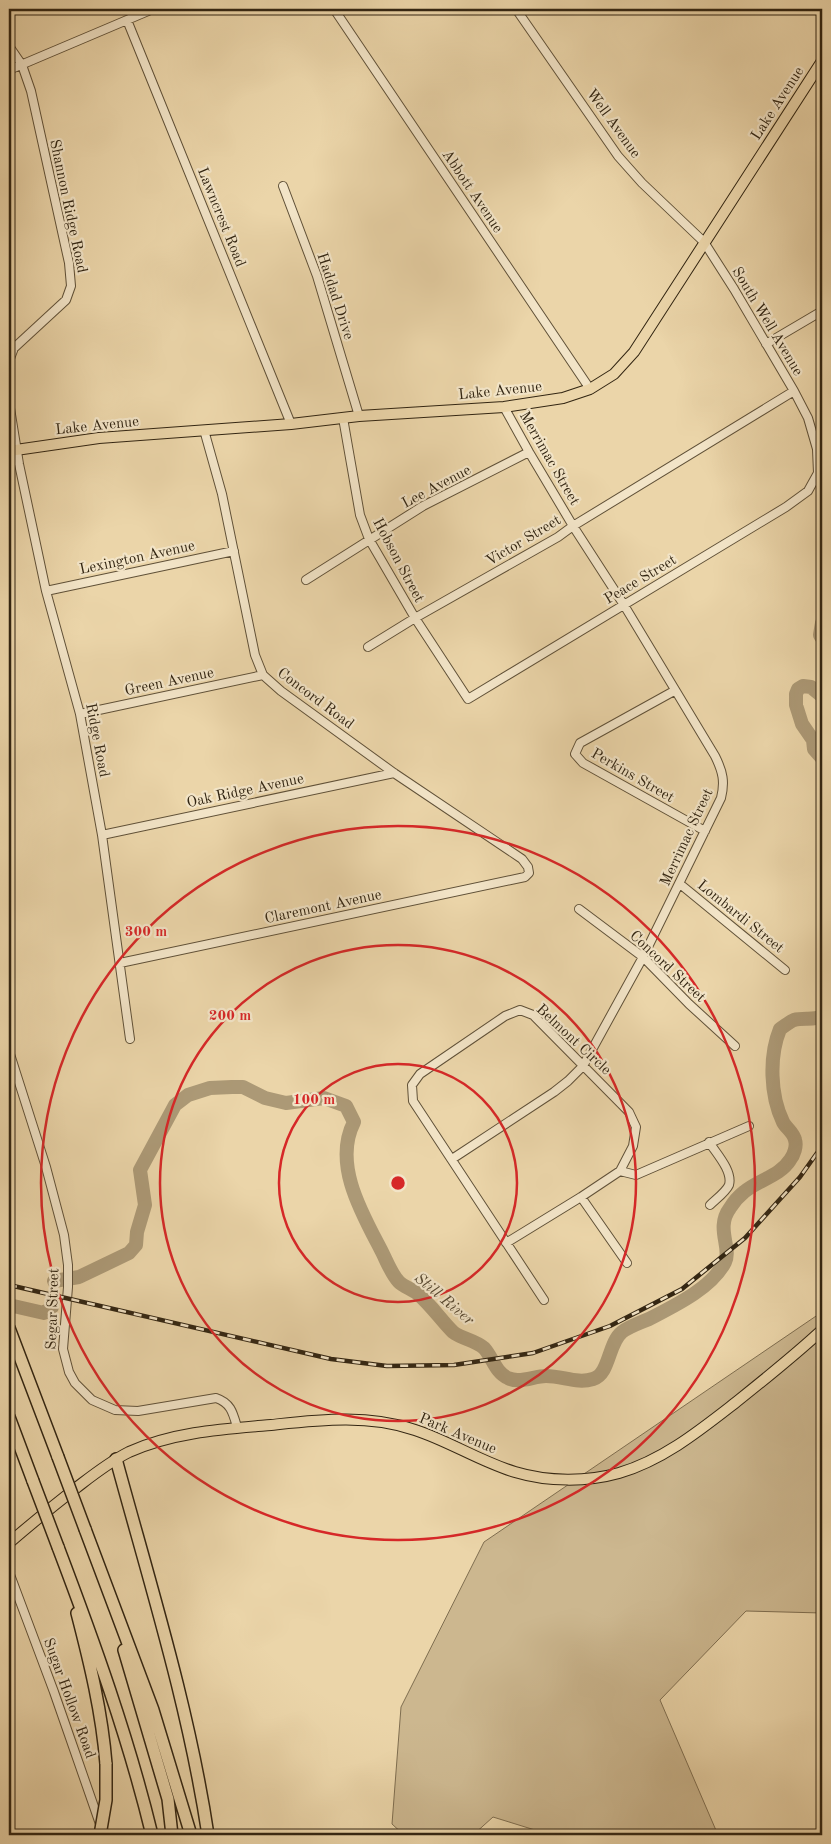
<svg xmlns="http://www.w3.org/2000/svg" width="831" height="1844" font-family="'Old Standard TT',serif">
  <rect width="100%" height="100%" fill="#ebd5a9"/>
  <filter id="stains"><feTurbulence type="fractalNoise" baseFrequency=".004" numOctaves="4"/><feColorMatrix values="0 0 0 0 .2 0 0 0 0 .09 0 0 0 0 .02 0 0 0 .5 -.17"/></filter>
  <radialGradient id="worn" r=".72"><stop offset=".6" stop-color="#630" stop-opacity="0"/><stop offset="1" stop-color="#630" stop-opacity=".3"/></radialGradient>
  <path fill="#ccb78f" stroke="#7f6e50" d="M822,1312V1613L746,1611L660,1700L718,1835H551L493,1817L473,1835H404L392,1824L401,1707L484,1542Z"/>
  <g fill="none" stroke-linecap="round" stroke-linejoin="round">
    <path stroke="#ac9976" stroke-width="14" d="M822,623L820,635L822,638
      M822,696L811,687L803,686L798,689L796,694V705L802,724L813,740L814,749L822,758
      M54,1281L79,1277L129,1253L136,1245L137,1232L145,1205L140,1170L175,1105L188,1095L210,1088L232,1087H243L265,1098L286,1103L324,1098L346,1106L354,1122C333,1163 361,1212 380,1248C386,1259 391,1274 399,1282C404,1287 412,1289 418,1294C431,1305 441,1320 453,1332C462,1339 475,1340 484,1348C493,1358 495,1372 508,1378C519,1384 534,1376 546,1376C563,1376 577,1384 593,1379C610,1374 608,1343 622,1332C630,1326 640,1323 649,1319C674,1306 712,1288 725,1262C732,1248 715,1228 730,1208C733,1203 739,1196 744,1192C758,1180 780,1176 790,1160C794,1155 797,1146 795,1140C794,1133 786,1128 783,1122C770,1095 769,1056 780,1029C785,1026 789,1022 794,1020C804,1017 814,1021 822,1016
      M9,1305L44,1313L52,1307"/>
    <g stroke="#605138" stroke-width="10">
      <path id="minor" d="M334,9L590,389
        M127,20L291,424
        M9,46L22,65L31,91L69,263L71,286L66,300L14,348L9,361
        M9,70L153,9
        M283,186L317,276L359,416
        M766,344L822,311
        M9,402L19,464L46,591L80,714L102,835L130,1039
        M343,418L360,515L369,539L415,618L468,699L786,507L808,491L818,473L817,449L808,418L794,391L734,289L704,242L642,183L618,156L516,9
        M306,580L423,506L529,452
        M46,591L234,551
        M368,647L415,618L558,537L573,526L794,391
        M674,691L580,743L575,754L583,763L705,831
        M80,714L263,675
        M102,835L394,773
        M680,884L785,970
        M579,909L643,957L689,1004L735,1046
        M120,963L525,877L529,873L528,867L522,859L394,773L281,691L263,675L255,655L222,494L204,430
        M9,1051L46,1167L64,1235L68,1265V1287L63,1349L69,1372L75,1383L92,1400L115,1410L138,1411L216,1398C231,1403 233,1413 237,1427
        M709,1142C716,1153 733,1171 729,1185C726,1192 715,1200 710,1205
        M452,1159L554,1092L568,1081L583,1066L643,957L721,798C725,782 723,772 715,756L624,605L573,526L529,452L504,407
        M620,1171L636,1175L749,1126
        M581,1197L627,1263
        M506,1243L581,1197L620,1171L633,1146L636,1127L629,1112L533,1015L520,1010L505,1016L420,1074L412,1085L413,1101L544,1300
        M9,1572L54,1692L100,1824"/>
    </g>
    <g stroke="#322512" stroke-width="12">
      <path id="major" d="M9,451L99,438L291,424L359,416L504,407L563,398L590,389L614,374L634,352L822,61
        M9,1543C31,1524 53,1506 76,1488C93,1475 109,1462 129,1452C173,1432 223,1429 271,1425C319,1420 367,1414 415,1430C449,1441 481,1462 515,1472C548,1482 587,1482 619,1473C663,1460 699,1431 735,1403C765,1379 794,1356 822,1330"/>
    </g>
    <g stroke="#322512" stroke-width="14">
      <path id="highway" d="M9,1328L58,1457
        M9,1417L33,1481
        M116,1459C150,1584 189,1708 208,1835
        M85,1529L153,1710L191,1835
        M58,1547C94,1642 128,1736 152,1835
        M77,1613C90,1663 102,1713 106,1764
        M124,1650L168,1799L172,1835"/>
    </g>
    <use href="#minor" stroke="#f2e4c7" stroke-width="8"/>
    <use href="#major" stroke="#ebd5a9" stroke-width="10"/>
    <use href="#highway" stroke="#ebd5a9" stroke-width="11"/>
    <g stroke="#322512" stroke-width="4.5">
      <path id="rail" d="M9,1285L331,1359L387,1366L454,1365L533,1353L610,1326L682,1289L745,1238L800,1177L822,1146"/>
    </g>
    <use href="#rail" stroke="#f2e4c7" stroke-width="2.5" stroke-dasharray="8" stroke-linecap="butt"/>
    <g stroke="#322512" stroke-width="14" stroke-linecap="butt">
      <path id="highway-bridge" d="M58,1457L85,1529
        M33,1481L58,1547
        M100,1835L106,1800V1764"/>
    </g>
    <use href="#highway-bridge" stroke="#ebd5a9" stroke-width="11"/>
  </g>
  <g fill="none" stroke="#d62828" stroke-width="2.5">
    <circle cx="398" cy="1183" r="119"/>
    <circle cx="398" cy="1183" r="238"/>
    <circle cx="398" cy="1183" r="357"/>
  </g>
  <g text-anchor="middle" stroke-width="4.5" stroke-linejoin="round" paint-order="stroke">
    <g font-size="15" fill="#322512" stroke="#f2e4c7">
      <text transform="translate(777 103) rotate(-57)" y="5">Lake Avenue</text>
      <text transform="translate(614 123) rotate(54)" y="5">Well Avenue</text>
      <text transform="translate(473 191) rotate(56)" y="5">Abbott Avenue</text>
      <text transform="translate(69 206) rotate(78)" y="5">Shannon Ridge Road</text>
      <text transform="translate(222 217) rotate(68)" y="5">Lawncrest Road</text>
      <text transform="translate(336 296) rotate(72)" y="5">Haddad Drive</text>
      <text transform="translate(768 321) rotate(59)" y="5">South Well Avenue</text>
      <text transform="translate(500 390) rotate(-6)" y="5">Lake Avenue</text>
      <text transform="translate(97 425) rotate(-6)" y="5">Lake Avenue</text>
      <text transform="translate(550 458) rotate(60)" y="5">Merrimac Street</text>
      <text transform="translate(436 486) rotate(-28)" y="5">Lee Avenue</text>
      <text transform="translate(523 540) rotate(-31)" y="5">Victor Street</text>
      <text transform="translate(137 557) rotate(-12)" y="5">Lexington Avenue</text>
      <text transform="translate(399 560) rotate(62)" y="5">Hobson Street</text>
      <text transform="translate(640 579) rotate(-31)" y="5">Peace Street</text>
      <text transform="translate(169 681) rotate(-12)" y="5">Green Avenue</text>
      <text transform="translate(316 698) rotate(37)" y="5">Concord Road</text>
      <text transform="translate(98 740) rotate(79)" y="5">Ridge Road</text>
      <text transform="translate(633 775) rotate(30)" y="5">Perkins Street</text>
      <text transform="translate(245 790) rotate(-12)" y="5">Oak Ridge Avenue</text>
      <text transform="translate(686 837) rotate(-65)" y="5">Merrimac Street</text>
      <text transform="translate(323 906) rotate(-12)" y="5">Claremont Avenue</text>
      <text transform="translate(741 916) rotate(39)" y="5">Lombardi Street</text>
      <text transform="translate(668 966) rotate(43)" y="5">Concord Street</text>
      <text transform="translate(574 1039) rotate(43)" y="5">Belmont Circle</text>
      <text transform="translate(52 1309) rotate(-88)" y="5">Segar Street</text>
      <text transform="translate(458 1433) rotate(23)" y="5">Park Avenue</text>
      <text transform="translate(70 1698) rotate(70)" y="5">Sugar Hollow Road</text>
    </g>
    <g font-size="16" font-style="italic" fill="#574830" stroke="#f2e4c7">
      <text transform="translate(445 1298) rotate(40)" y="6">Still River</text>
    </g>
  </g>
  <circle cx="398" cy="1183" r="8" fill="#d62828" stroke="#f2e4c7" stroke-width="2.5"/>
  <g font-size="15" text-anchor="middle" font-weight="bold" fill="#d62828" stroke="#f2e4c7" stroke-width="4.5" stroke-linejoin="round" paint-order="stroke">
    <text x="146" y="936">300 m</text>
    <text x="230" y="1020">200 m</text>
    <text x="314" y="1104">100 m</text>
  </g>
  <rect width="831" height="1844" fill="none" stroke="#ebd5a9" stroke-width="30"/>
  <rect x="10" y="10" width="811" height="1824" fill="none" stroke="#322512" stroke-width="2.5"/>
  <rect x="15" y="15" width="801" height="1814" fill="none" stroke="#322512"/>
  <rect width="100%" height="100%" filter="url(#stains)"/>
  <rect width="100%" height="100%" fill="url(#worn)"/>
</svg>
